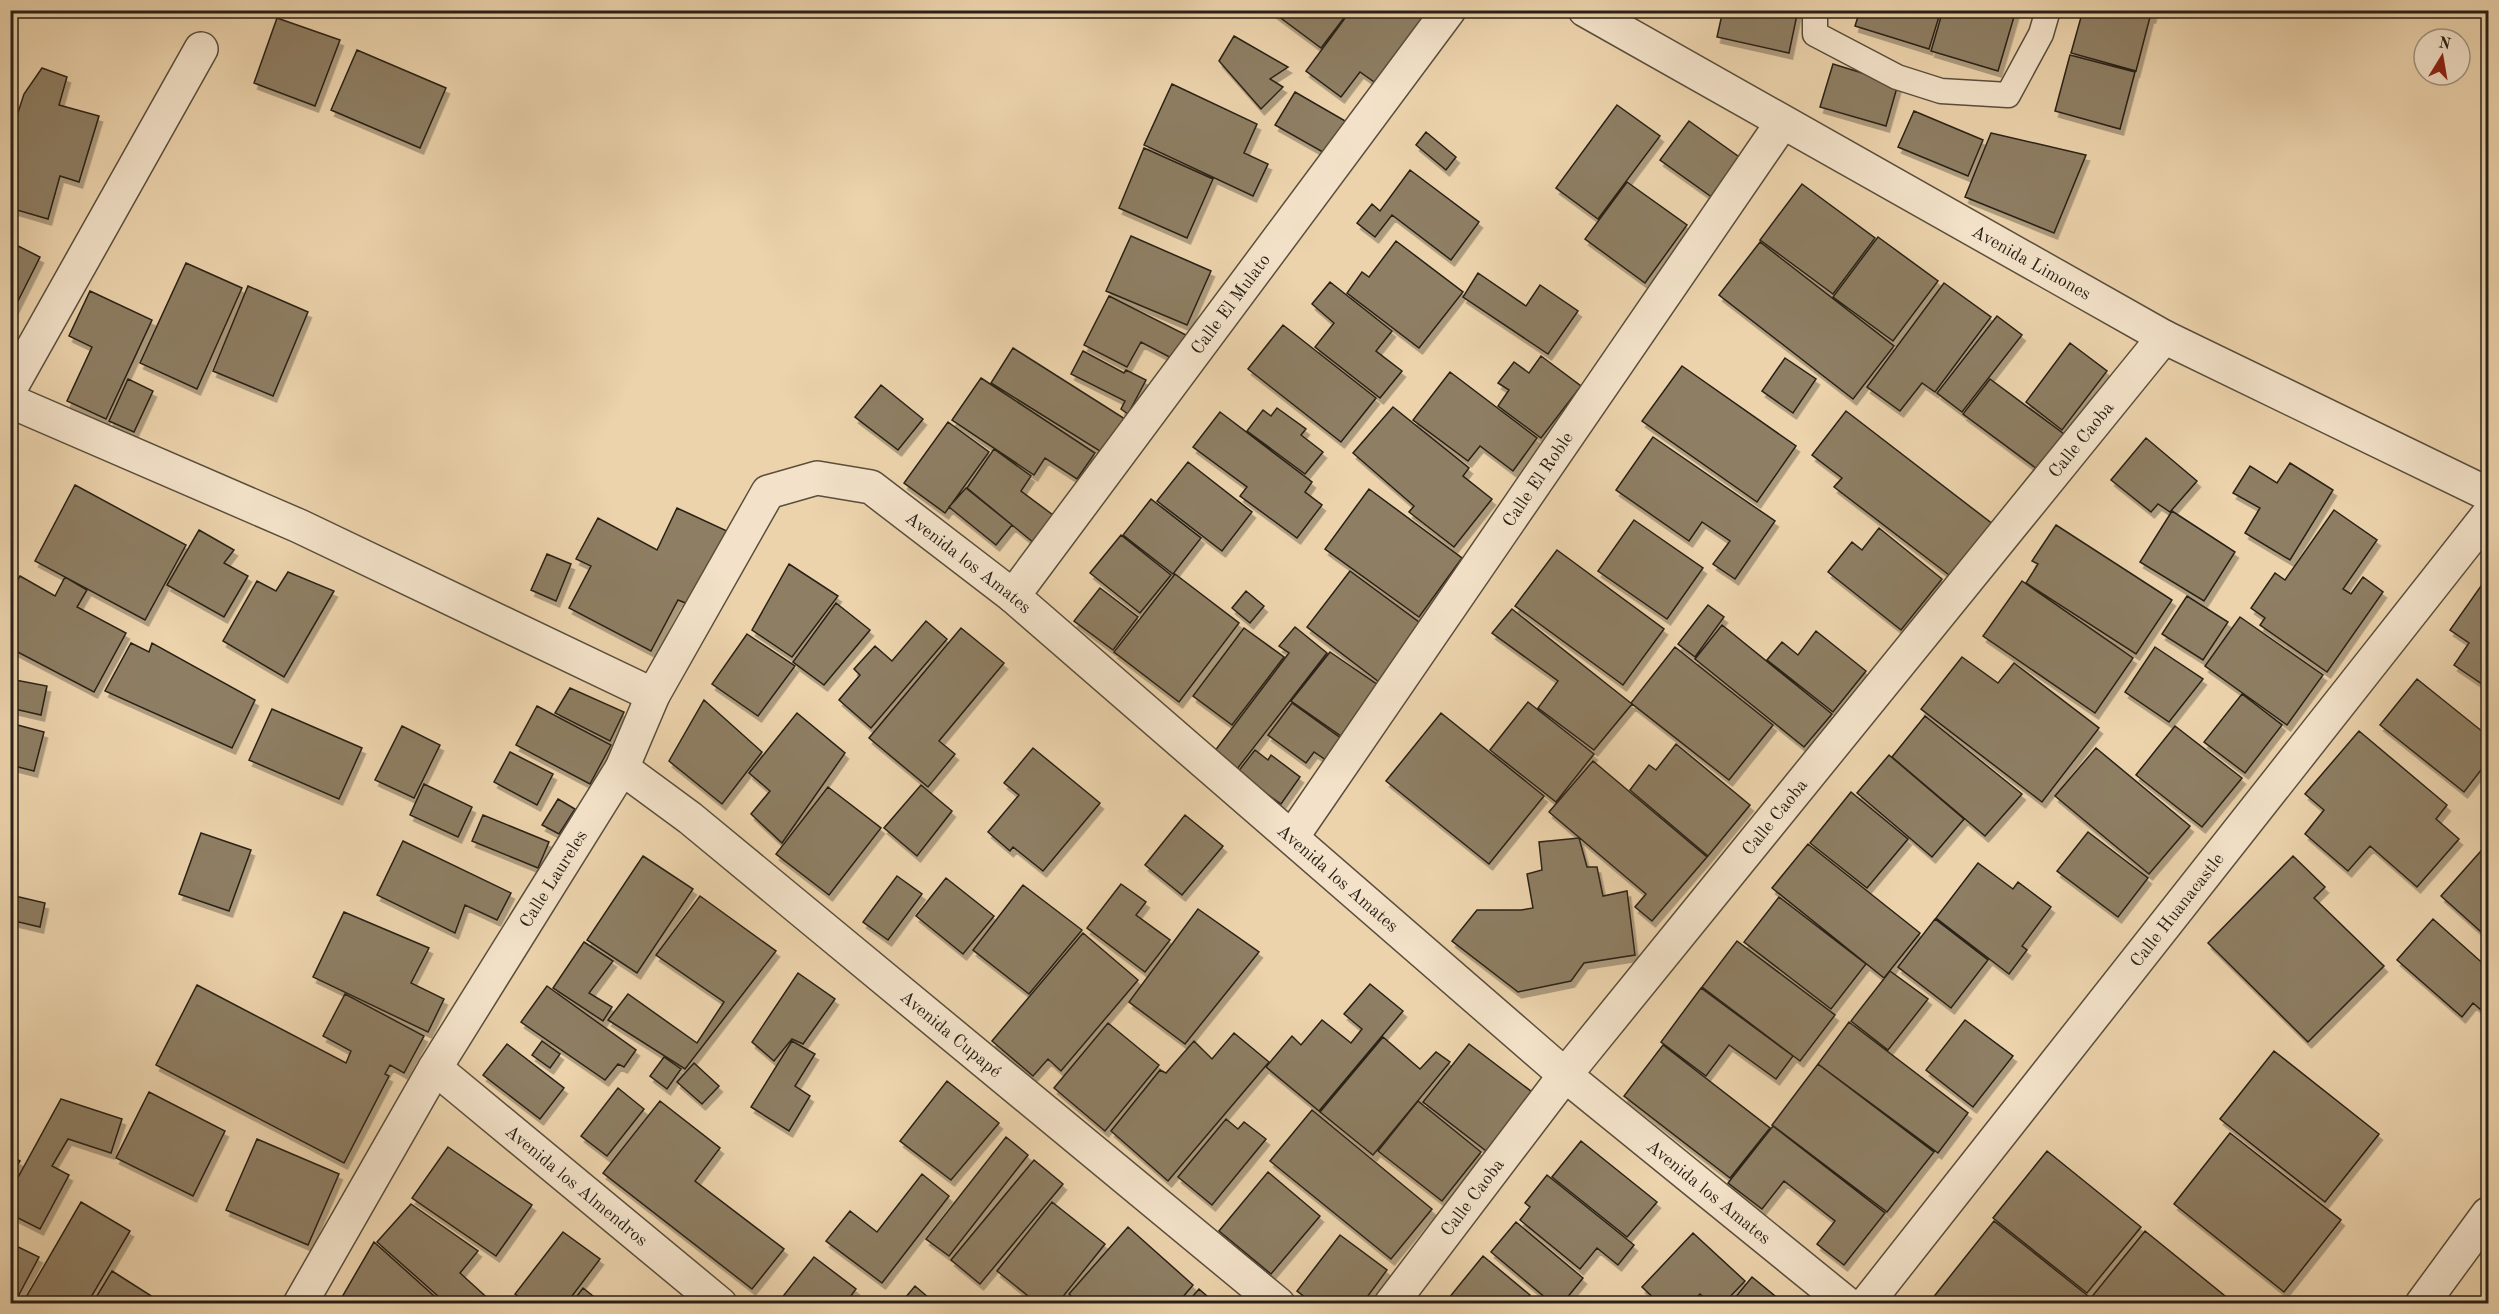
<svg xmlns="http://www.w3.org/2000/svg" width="2499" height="1314" font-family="'Old Standard TT',serif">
  <defs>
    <filter id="shadow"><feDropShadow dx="3.5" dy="6" stdDeviation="0" flood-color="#0004"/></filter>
  </defs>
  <rect width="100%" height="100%" fill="#ecd3ac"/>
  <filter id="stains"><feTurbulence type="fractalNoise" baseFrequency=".00333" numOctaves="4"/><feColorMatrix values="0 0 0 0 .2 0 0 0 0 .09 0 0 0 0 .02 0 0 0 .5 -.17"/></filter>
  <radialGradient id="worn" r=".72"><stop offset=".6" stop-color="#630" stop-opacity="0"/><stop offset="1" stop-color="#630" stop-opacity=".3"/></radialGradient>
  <path fill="#8e7e64" stroke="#292117" stroke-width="1.5" filter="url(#shadow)" d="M1270,10H1350L1321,48Z
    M1351,10H1432L1377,84L1360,72L1341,97L1306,71Z
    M1723,10H1798L1789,53L1717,37Z
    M1860,10H1941L1929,49L1855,26Z
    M1943,10H2016L1998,71L1931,51Z
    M2083,10H2127L2150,17L2136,71L2071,53Z
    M2128,10H2154L2152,17Z
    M277,18L340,40L315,106L254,83Z
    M1234,36L1288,67L1270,79L1283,87L1261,109L1219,61Z
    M357,50L446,88L420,148L331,110Z
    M2070,55L2135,72L2120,129L2055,111Z
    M1833,64L1898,84L1886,126L1820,107Z
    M42,68L67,77L59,105L99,116L79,182L60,176L48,219L10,208V137L24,94Z
    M1172,84L1257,124L1244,153L1268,164L1253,196L1144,145Z
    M1295,92L1347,122L1328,155L1275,125Z
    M1617,105L1660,136L1598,219L1556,188Z
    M1914,111L1983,140L1968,176L1898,147Z
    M1689,121L1749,164L1720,203L1660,160Z
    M1426,132L1456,157L1446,170L1416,145Z
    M1991,133L2086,155L2054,233L1965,197Z
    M1144,148L1213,179L1187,238L1119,208Z
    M1410,170L1479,222L1451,260L1392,215L1375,237L1357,223L1372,204L1380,211Z
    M1627,182L1687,225L1645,283L1585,239Z
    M1802,184L1875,238L1833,294L1760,240Z
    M1131,236L1211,271L1187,325L1106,291Z
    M1878,237L1938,281L1893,341L1833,297Z
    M1396,241L1463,292L1419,348L1347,293L1362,272L1369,277Z
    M10,242L40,257L10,317Z
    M1760,242L1894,346L1853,399L1719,295Z
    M186,263L242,288L197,389L140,363Z
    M1478,273L1526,306L1540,285L1578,311L1548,354L1463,297Z
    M1330,282L1392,331L1376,351L1402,371L1380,398L1315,347L1334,323L1312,304Z
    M1944,283L1991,317L1935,392L1922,383L1900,411L1867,387Z
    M248,286L308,312L273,396L213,371Z
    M90,291L152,320L106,419L67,401L92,347L69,336Z
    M1109,296L1190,337L1177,361L1141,342L1127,367L1084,345Z
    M1997,316L2022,335L1962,412L1937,393Z
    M1283,325L1376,398L1341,442L1248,369Z
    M2070,343L2107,371L2062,430L2026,402Z
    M1013,348L1125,419L1103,453L991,383Z
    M1083,351L1124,373L1126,370L1146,380L1128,414L1121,409L1125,401L1071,374Z
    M1541,356L1581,386L1541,438L1498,406L1509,390L1498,383L1514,362L1529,373Z
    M1785,358L1816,379L1793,413L1762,391Z
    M1682,366L1796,446L1757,502L1642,421Z
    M1450,372L1537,438L1513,471L1480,446L1468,461L1413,420Z
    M981,378L1095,453L1077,479L1045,458L1034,475L952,420Z
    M128,379L153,391L134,432L109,421Z
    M1990,379L2064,434L2037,469L1963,414Z
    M881,385L923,419L898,450L855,417Z
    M1393,407L1469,468L1463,476L1492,499L1454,547L1409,512L1414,506L1353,453Z
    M1277,408L1306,429L1301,435L1323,452L1305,474L1247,431L1263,410L1271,416Z
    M1846,411L1994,525L1953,578L1834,487L1842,478L1812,455Z
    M1220,412L1312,482L1305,492L1322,505L1297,538L1240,496L1247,487L1193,447Z
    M948,422L989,452L945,513L904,483Z
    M1653,437L1775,521L1735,579L1713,564L1730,541L1702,522L1689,541L1616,490Z
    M2146,438L2197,481L2170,512L2158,504L2151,512L2111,480Z
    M994,449L1031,476L1021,491L1057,518L1034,543L967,488Z
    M1188,462L1252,512L1222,551L1157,501Z
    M2290,463L2333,490L2290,560L2245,533L2260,508L2233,493L2250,466L2277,483Z
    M75,485L186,545L145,620L35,561Z
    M966,488L1012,525L996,545L949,507Z
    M1369,489L1462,558L1419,617L1325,549Z
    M1151,499L1201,538L1173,574L1123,535Z
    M677,508L727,531L693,606L678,600L651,651L569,608L591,566L576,559L598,518L657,550Z
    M2334,510L2377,540L2343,589L2351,594L2363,577L2383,592L2327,672L2260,625L2265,618L2251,608L2275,573L2285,580Z
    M2172,511L2235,552L2204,601L2140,562Z
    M1634,520L1703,568L1667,619L1598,571Z
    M2056,525L2172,600L2136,654L2026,583L2038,564L2032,561Z
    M1879,528L1942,579L1901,630L1828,572L1852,542L1862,550Z
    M199,530L234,550L224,563L248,576L224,617L167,585Z
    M1121,535L1171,575L1140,613L1090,573Z
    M1557,550L1664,629L1623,685L1515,606Z
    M547,554L571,564L556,601L531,590Z
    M789,564L838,596L792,657L752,630Z
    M1350,571L1423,625L1379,682L1307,627Z
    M288,572L334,591L284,677L223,641L257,581L276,591Z
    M1175,574L1239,623L1179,702L1114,652Z
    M20,576L55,596L65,577L87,590L77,607L126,633L94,692L10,648V593Z
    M2488,576V688L2454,665L2469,643L2450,630Z
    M2022,581L2133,658L2095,713L1983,636Z
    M1100,588L1138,617L1113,650L1074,621Z
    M1246,591L1264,606L1250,623L1232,608Z
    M2187,596L2228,622L2203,660L2162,634Z
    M836,603L870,630L824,685L793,662Z
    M1708,605L1724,617L1695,657L1678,644Z
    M1512,609L1632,704L1594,750L1538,708L1558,681L1492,633Z
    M2240,617L2323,675L2287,725L2205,666Z
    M926,621L947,639L871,728L839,700L860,675L854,669L875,646L892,661Z
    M1722,625L1832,714L1804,747L1695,659Z
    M1295,627L1327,653L1237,769L1214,752L1289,653L1279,646Z
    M961,628L1004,663L939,741L955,754L928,787L869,738Z
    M1244,628L1284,657L1232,725L1193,696Z
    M1816,631L1866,671L1833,712L1767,660L1782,642L1798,655Z
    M747,634L795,666L758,716L712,684Z
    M131,643L149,652L152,643L255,700L232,748L105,691Z
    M1675,647L1773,725L1729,780L1631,703Z
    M2155,647L2203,679L2169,722L2125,692Z
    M1330,652L1378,685L1341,736L1291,701Z
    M1962,657L1998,683L2014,663L2099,728L2042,802L1921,709Z
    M10,679L47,686L41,715L10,708Z
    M2417,679L2488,736V761L2464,792L2380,725Z
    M570,688L624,712L610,741L555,713Z
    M2242,694L2282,725L2245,773L2204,742Z
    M704,700L762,752L722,804L669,761Z
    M1528,702L1594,754L1556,802L1490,750Z
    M1292,703L1342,739L1326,760L1314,752L1306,763L1268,735Z
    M537,706L611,745L590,784L516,745Z
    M272,709L362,748L339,799L249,760Z
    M797,713L845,753L782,843L751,814L770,791L749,773Z
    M1441,713L1544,796L1489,864L1386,781Z
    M1925,716L2022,794L1985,836L1892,757Z
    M10,723L44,732L34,771L10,765Z
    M402,726L440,745L414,798L375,780Z
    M2175,726L2242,778L2202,827L2136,775Z
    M2359,731L2447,805L2436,819L2459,839L2417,887L2370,846L2348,871L2305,834L2324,810L2305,794Z
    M1676,744L1750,805L1708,856L1630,790L1649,765L1656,770Z
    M1033,748L1100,803L1043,871L1013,847L1010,851L988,832L1019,795L1004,783Z
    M2096,748L2190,826L2149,874L2055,796Z
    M1255,750L1268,760L1271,755L1300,777L1281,804L1237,773Z
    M510,752L553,774L537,805L494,782Z
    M1889,755L1964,819L1932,857L1857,793Z
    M1593,761L1707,857L1652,921L1635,907L1646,894L1549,812Z
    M424,784L472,807L458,837L410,815Z
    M921,785L952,811L917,856L884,828Z
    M828,787L881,828L829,895L776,854Z
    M1851,792L1908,839L1867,888L1810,843Z
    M558,799L575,809L559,834L542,825Z
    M483,815L549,842L538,868L472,841Z
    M1185,815L1223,846L1182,895L1145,865Z
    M2088,832L2148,878L2118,917L2057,871Z
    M201,833L251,850L229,911L179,894Z
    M1579,838L1587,867H1597L1603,896L1627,891L1635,955L1584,963L1571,981L1518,992L1452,941L1477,910H1521L1533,908L1527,874L1542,870L1539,842Z
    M403,841L511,893L497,920L465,905L455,933L377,895Z
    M2488,843V938L2441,896Z
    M1808,844L1920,933L1884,978L1772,888Z
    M643,856L693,889L637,973L587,940Z
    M2293,856L2325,887L2314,898L2384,966L2308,1042L2208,943Z
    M1978,863L2013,889L2018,882L2051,907L2022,946L2027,950L2009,974L1936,918Z
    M897,876L922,894L888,940L863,922Z
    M946,878L994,916L963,954L916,916Z
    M1121,884L1146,902L1136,915L1170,940L1145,972L1087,928Z
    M1023,885L1082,930L1029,994L973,950Z
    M15,896L45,903L40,927L10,920Z
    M700,896L776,951L685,1069L608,1020L628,994L697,1043L724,1002L656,955Z
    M1779,897L1866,964L1831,1009L1744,942Z
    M1198,909L1259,952L1185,1044L1129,1002Z
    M344,912L429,948L411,983L444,999L428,1032L313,977Z
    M1935,919L1988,960L1951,1008L1898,967Z
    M2433,919L2488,968V1016L2473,1003L2462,1017L2397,960Z
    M1083,933L1138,980L1061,1071L1048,1059L1033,1076L992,1041Z
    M1737,941L1835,1015L1800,1061L1702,987Z
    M584,942L613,961L589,993L612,1007L603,1021L553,988Z
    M1890,971L1928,999L1888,1050L1851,1021Z
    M798,973L835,999L803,1044L792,1039L774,1061L752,1042Z
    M1370,984L1403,1011L1319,1111L1266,1067L1292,1036L1301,1045L1322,1020L1351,1043L1362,1029L1344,1014Z
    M197,985L346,1063L351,1051L323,1036L345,994L424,1036L404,1073L390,1065L385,1074L389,1076L344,1163L156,1065Z
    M547,986L636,1050L624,1067L618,1064L605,1080L521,1022Z
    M1701,988L1793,1056L1776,1079L1729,1045L1706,1076L1661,1042Z
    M1965,1020L2013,1056L1973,1107L1926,1070Z
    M1849,1022L1968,1113L1938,1153L1818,1064Z
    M1108,1023L1159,1065L1105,1131L1054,1088Z
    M1234,1033L1269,1062L1168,1181L1111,1131L1160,1070L1166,1073L1194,1041L1212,1059Z
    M1383,1037L1420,1069L1436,1052L1450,1062L1373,1155L1320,1112Z
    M542,1041L560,1054L550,1068L532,1055Z
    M792,1041L815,1054L795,1086L810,1096L789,1131L751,1107Z
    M507,1044L564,1088L540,1119L483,1075Z
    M1469,1044L1536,1095L1490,1154L1423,1102Z
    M1663,1045L1770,1128L1730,1178L1624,1096Z
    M2274,1051L2379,1134L2325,1202L2220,1119Z
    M664,1057L681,1069L667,1089L650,1076Z
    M694,1063L719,1086L702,1104L677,1082Z
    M1818,1064L1934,1152L1887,1212L1772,1125Z
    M947,1081L999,1123L951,1180L900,1141Z
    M618,1088L644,1109L607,1156L581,1136Z
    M149,1092L225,1131L193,1196L116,1158Z
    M61,1099L122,1119L111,1153L68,1139L52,1166L69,1175L40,1229L10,1214V1192Z
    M660,1101L720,1148L695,1181L784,1249L752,1289L603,1173Z
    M1418,1101L1481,1152L1442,1201L1378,1151Z
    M1312,1110L1432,1209L1391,1259L1270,1161Z
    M1226,1119L1238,1129L1244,1122L1266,1139L1212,1205L1178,1177Z
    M1773,1126L1885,1213L1844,1265L1817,1244L1835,1221L1784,1181L1762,1209L1728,1183Z
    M2230,1133L2341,1220L2284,1292L2174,1204Z
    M1006,1137L1028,1155L949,1256L926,1239Z
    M257,1139L339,1174L308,1245L226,1210Z
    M1581,1141L1657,1202L1627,1237L1552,1177Z
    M448,1147L532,1205L496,1256L412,1198Z
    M2047,1151L2141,1227L2087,1293L1993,1218Z
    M10,1155L20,1161L10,1176Z
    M1034,1160L1063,1184L980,1284L951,1260Z
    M1268,1172L1320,1216L1271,1274L1219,1231Z
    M922,1174L949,1196L882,1283L826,1241L850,1211L877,1232Z
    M1547,1175L1634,1245L1618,1265L1597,1248L1580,1269L1520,1220L1530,1207L1525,1203Z
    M81,1202L130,1231L87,1304H22Z
    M1052,1202L1105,1244L1057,1304H1038L997,1271Z
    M411,1204L478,1251L460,1273L494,1304H447L377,1242Z
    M1994,1221L2088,1296L2081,1304H1928Z
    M1516,1222L1583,1278L1562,1304H1553L1491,1252Z
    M1128,1227L1193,1285L1177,1304H1080L1069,1294Z
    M2145,1231L2235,1304H2086Z
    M563,1232L600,1259L566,1304H528L515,1294Z
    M1693,1233L1745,1281L1723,1304H1711L1700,1294L1691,1304H1660L1642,1287Z
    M1340,1235L1387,1270L1362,1304H1314L1297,1291Z
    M374,1242L443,1304H350L342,1297Z
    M10,1243L39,1257L14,1304H10Z
    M1483,1256L1530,1295L1523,1304H1444Z
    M814,1257L856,1289L845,1304H777Z
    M112,1271L164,1304H92Z
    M1752,1277L1785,1304H1730Z
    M915,1286L936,1304H900Z
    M583,1288L603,1304H571Z
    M1199,1289L1216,1304H1186Z"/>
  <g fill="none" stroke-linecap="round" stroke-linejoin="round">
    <g stroke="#5a4e3c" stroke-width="27">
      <path id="lane" d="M1815,10V34L1897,77L1941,91L2008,95L2041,34L2048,10"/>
    </g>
    <g stroke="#5a4e3c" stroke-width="36">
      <g id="street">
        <path id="s1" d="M1585,10L2164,337L2488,494"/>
        <path d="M10,389L201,49"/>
        <path d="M10,401L299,526L653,695"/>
        <path id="s2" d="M1013,596L1449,10"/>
        <path id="s3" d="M622,768L690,818L1278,1304"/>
        <path id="s4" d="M1292,837L1782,123"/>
        <path id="s5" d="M435,1068L720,1304"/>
        <path id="s6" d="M300,1304L435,1068L622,768L653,695L768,492L817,478L871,487L1013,596L1565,1075L1847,1304"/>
        <path id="s7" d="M1391,1304L1565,1075L2164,337"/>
        <path id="s8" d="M1866,1304L2488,515"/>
        <path d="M2422,1304L2488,1214"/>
      </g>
    </g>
    <use href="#lane" stroke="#f3e2c9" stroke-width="24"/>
    <use href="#street" stroke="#f3e2c9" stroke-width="33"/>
  </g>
  <g text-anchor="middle" stroke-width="4.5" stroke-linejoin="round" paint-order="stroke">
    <g font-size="18" fill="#292117" stroke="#f3e2c9">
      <text dy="6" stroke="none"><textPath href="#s1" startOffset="513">Avenida Limones</textPath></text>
      <text dy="6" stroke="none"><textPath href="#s2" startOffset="364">Calle El Mulato</textPath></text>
      <text dy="6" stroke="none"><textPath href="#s7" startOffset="1106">Calle Caoba</textPath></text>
      <text dy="6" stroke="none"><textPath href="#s4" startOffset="434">Calle El Roble</textPath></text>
      <text dy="6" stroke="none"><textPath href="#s6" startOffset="1167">Avenida los Amates</textPath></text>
      <text dy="6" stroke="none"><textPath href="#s7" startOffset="620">Calle Caoba</textPath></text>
      <text dy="6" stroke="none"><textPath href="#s6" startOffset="1653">Avenida los Amates</textPath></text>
      <text dy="6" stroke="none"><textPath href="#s6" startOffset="495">Calle Laureles</textPath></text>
      <text dy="6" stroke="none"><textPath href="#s8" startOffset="502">Calle Huanacastle</textPath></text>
      <text dy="6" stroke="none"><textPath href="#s3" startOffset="423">Avenida Cupapé</textPath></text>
      <text dy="6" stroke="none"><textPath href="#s5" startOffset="184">Avenida los Almendros</textPath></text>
      <text dy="6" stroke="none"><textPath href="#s6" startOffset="2139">Avenida los Amates</textPath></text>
      <text dy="6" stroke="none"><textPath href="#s7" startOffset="134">Calle Caoba</textPath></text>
    </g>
  </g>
  <rect width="2499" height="1314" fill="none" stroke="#ecd3ac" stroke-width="36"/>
  <rect x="12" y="12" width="2475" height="1290" fill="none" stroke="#292117" stroke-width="3"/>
  <rect x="18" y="18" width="2463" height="1278" fill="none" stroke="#292117" stroke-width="1.5"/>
  <g transform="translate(2442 57) rotate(11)"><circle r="28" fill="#f3e2c9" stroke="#a29582" stroke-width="1.5"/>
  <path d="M0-4.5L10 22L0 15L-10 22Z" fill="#8f2418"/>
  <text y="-9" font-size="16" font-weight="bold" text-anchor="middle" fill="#292117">N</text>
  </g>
  <rect width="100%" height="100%" filter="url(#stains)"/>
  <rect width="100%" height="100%" fill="url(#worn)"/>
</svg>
